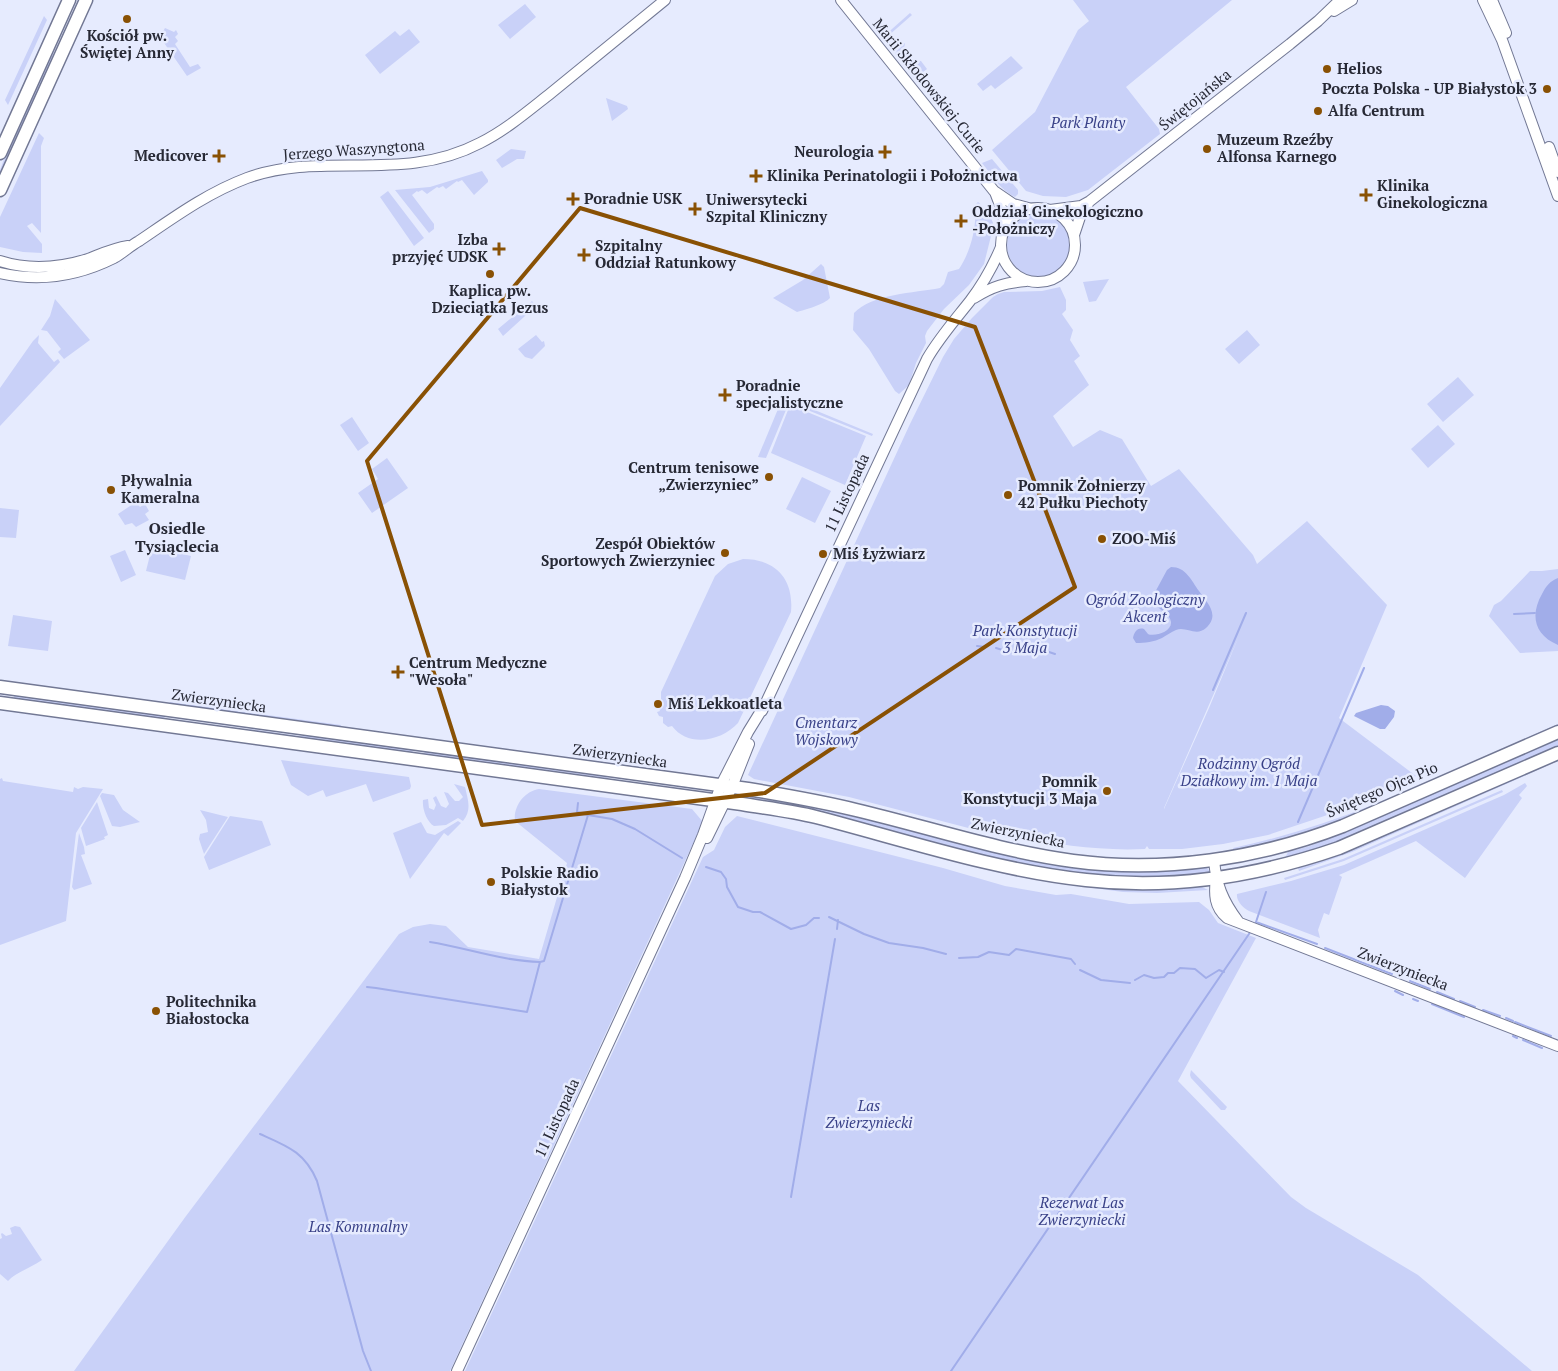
<svg xmlns="http://www.w3.org/2000/svg" width="1558" height="1371" font-family="'PT Serif',serif">
  <rect width="100%" height="100%" fill="#e6ebfe"/>
  <path fill="#c9d1f8" fill-rule="evenodd" d="M1073,0H1232L1126,87L1159,129L1160,134L1088,190L1066,197L1043,196L1026,191L992,150L1035,112L1078,30L1089,21Z
    M525,4L536,17L510,39L498,25Z
    M910,13L912,15L888,36L898,48L905,43L904,49L906,55L900,59L883,39V37Z
    M44,16L47,20L8,105L5,100Z
    M63,24L65,26L54,51L49,67L0,176V170L14,132Z
    M165,28L174,32L176,30L178,34L175,37L178,41L175,44L190,67L198,64L201,68L187,76L160,37Z
    M409,29L420,42L380,74L365,55L395,31L400,36Z
    M1011,56L1023,68L995,89L991,85L983,91L977,84Z
    M908,57L914,60L921,61L927,69L915,79L901,62Z
    M606,98L627,106L628,109L612,121Z
    M39,133L44,138L41,146V233L32,223L27,226L42,244V253L23,252L0,247V217Z
    M511,149L526,151L524,159H517L502,168L496,160Z
    M992,159L1018,190V194L1015,197C1001,191 992,175 982,163Z
    M482,171L488,180V182L474,195L462,180L458,182L457,181L446,189L443,186L439,188L437,187L427,194L422,190L418,192L417,191L412,195L434,224V229L429,233L395,190L430,187Z
    M388,191L424,238L414,246L380,197Z
    M978,202L988,211L993,223L992,232L984,264L969,285L944,309L927,331L925,336L926,343L916,363L909,385L899,394L895,391L869,349L853,330L854,313C872,294 914,293 940,288L944,284L948,272L959,269C971,251 977,226 975,205Z
    M1007 245a32 32 0 1 1 64 0a32 32 0 1 1-64 0Z
    M821,264L824,267L830,298C825,304 805,310 797,312L773,298L803,280Z
    M1109,279L1096,301L1089,302L1083,282Z
    M1060,287L1066,300V310L1062,314L1073,330L1070,340L1080,356L1074,361L1089,385L1053,416L1073,447L1100,430L1122,439L1151,486L1179,469L1253,555L1257,564L1307,521L1387,605L1339,718L1416,776L1380,792L1377,787L1360,796L1366,802L1268,835L1223,844L1182,849H1149L1147,846L1145,849C1099,851 1058,845 1013,836L1007,838L849,797L754,779L748,775L910,424L943,357L954,339L972,318L993,297L998,294L1004,292L1042,291ZM1239,636L1209,708L1164,809V808Z
    M55,299L90,340L64,359L58,352L61,349L47,331L41,330L50,316Z
    M532,301L536,306L503,336L498,329Z
    M1247,330L1260,345L1239,364L1225,349Z
    M39,335L38,343L54,362L58,359L60,362L0,426V388L33,341Z
    M536,335L542,342L544,341L545,346L532,359L525,357L518,349Z
    M1458,377L1474,395L1443,422L1427,404Z
    M783,397L873,434L872,436L795,405H788L766,458L758,457Z
    M790,405L866,436L845,485L771,453Z
    M352,417L369,443L358,451L340,425Z
    M1438,425L1455,444L1428,468L1411,449Z
    M387,458L408,488L372,513L358,493L378,479L372,469Z
    M802,477L831,491L815,523L786,509Z
    M136,502L140,507L145,504L149,511L145,514L149,520L136,527L132,523L125,525L118,514Z
    M0,508L19,510L16,538L0,537Z
    M152,547L191,556L185,580L146,571Z
    M125,550L136,575L121,582L110,556Z
    M743,559C776,559 794,579 791,612L738,723C722,741 688,748 672,726L668,727L663,723V717L659,716L657,712L660,711L657,704L661,702V692L715,576L728,564Z
    M1558,569V651L1520,653L1489,616L1494,605L1501,601L1530,571H1542Z
    M13,615L52,621L48,651L8,646Z
    M14,695L165,715L164,721L14,701Z
    M170,702L341,725L339,729L170,707Z
    M1558,724V727L1329,827L1234,852L1233,848C1347,824 1452,771 1558,724Z
    M250,729L297,736H326L413,748L412,755L248,732Z
    M1558,736V749L1329,848L1285,858L1288,852L1310,846Z
    M427,750L611,776L606,778L455,758L421,756Z
    M1558,758V761L1352,852L1299,871L1298,868L1304,864Z
    M281,760L409,777L411,786L410,789L373,802L366,784L326,797L323,790L308,796L291,785Z
    M2,778L3,781L73,792L74,787L78,789L83,787L103,789L76,833L66,921L0,945V779Z
    M1525,783L1527,786L1519,795L1522,798L1465,878L1416,841L1339,875L1342,877L1329,915L1324,913L1318,930L1320,938L1249,911C1243,908 1236,901 1237,894L1291,881L1344,865L1474,808L1504,795Z
    M454,784L465,787C468,800 472,810 463,821L458,818L446,825L434,826C427,822 422,809 423,800L428,799L429,808L434,810L436,805L433,798L436,796L441,806L446,808L449,804L444,792L448,793L455,801H459L463,797Z
    M539,789L692,809L703,822L450,1371H74L186,1216L399,934L413,927L430,924L446,926L468,947L539,959L567,863L515,821C513,806 525,791 539,789Z
    M1502,790L1503,792L1344,861L1285,880L1284,878L1343,859Z
    M102,793L114,795L123,810L140,822L120,827L112,826L100,796Z
    M750,796L844,813L1016,854L1204,866L1209,870V873L1146,879L1056,872L749,801Z
    M97,802L108,835L104,837L105,839L86,846L81,828Z
    M200,810L228,817L204,854L199,839L200,834L208,832L206,820Z
    M230,816L262,821L271,845L209,870L204,857Z
    M737,816L943,868L1005,886L1056,895L1071,894L1129,904L1199,902L1209,910L1218,923L1256,938L1178,1081L1291,1197L1306,1208L1418,1275L1532,1371H465L703,857L714,850L725,827Z
    M458,821L461,823L448,836L444,833L410,879L393,833L421,822L427,833L435,835Z
    M79,833L84,847L85,854L81,855L92,884L74,890L72,887Z
    M884,839L1067,882L1134,890L1202,887L1208,890L1157,893L1123,892L1056,883L1005,874L883,842Z
    M1191,1070L1227,1107L1225,1110H1221L1191,1078L1190,1075Z
    M15,1226L20,1227L42,1260C31,1268 16,1272 8,1281L0,1274V1239L2,1238L1,1234L2,1233L6,1236L12,1234L10,1228Z"/>
  <path fill="#a1ade9" d="M1171,567C1186,567 1191,580 1199,591C1206,602 1221,614 1206,628C1196,637 1186,626 1176,630C1171,632 1167,635 1162,638C1154,642 1145,643 1136,643L1133,638C1134,633 1137,627 1144,629L1148,634C1154,637 1172,632 1171,622C1170,612 1154,610 1153,596L1167,570Z
    M1558,578V645C1534,635 1530,615 1542,594C1546,586 1550,581 1558,578Z
    M1381,705L1388,706L1395,711L1394,717L1385,729H1380L1354,716L1356,713Z"/>
  <g fill="none" stroke-linecap="round" stroke-linejoin="round">
    <path stroke="#a1ade9" stroke-width="2" d="M1514,614L1535,613
      M977,646L985,647
      M996,648L1016,654L1040,649L1055,654
      M1213,690L1246,613
      M578,803L577,812L588,815
      M1298,822L1364,668
      M706,867L721,872L726,879L727,887L738,907L753,912H760L791,929L806,925L814,918H819
      M829,917L864,934L889,943L923,948L946,954
      M1256,922L1317,944
      M1255,925L1266,892
      M837,929L838,920
      M430,942C467,948 502,961 540,962
      M1325,948L1392,974
      M959,958L978,957L989,952L1009,955L1016,949L1071,959L1075,964
      M1080,970L1101,980L1130,983
      M1135,980L1144,975L1154,978L1164,977L1168,973H1174L1180,968L1195,969L1206,978L1219,970L1224,972
      M1410,981L1430,989
      M367,987L376,988L527,1012L540,962L544,961L588,815L612,819L635,829L682,858
      M1395,991L1403,995
      M1437,992L1454,999
      M1413,999L1418,1001
      M1460,1001L1475,1007
      M1432,1004L1464,1017
      M1483,1010L1500,1016
      M1506,1018L1513,1021
      M1515,1022L1551,1036
      M1513,1036L1517,1038
      M1523,1040L1542,1048
      M260,1134C287,1146 305,1152 317,1181L363,1351L371,1371
      M791,1197L835,939
      M951,1371L1251,931"/>
    <g stroke="#727894" stroke-width="12">
      <path id="minor" d="M841,0L994,191L1013,204L1032,209
        M1483,0L1502,40L1558,196
        M1492,0L1506,33
        M1334,11L1352,0
        M1549,147L1558,172
        M995,192L1003,213L1005,230
        M1001 245a37 37 0 1 1 74 0a37 37 0 1 1-74 0Z
        M1050,210L1081,206L1090,201L1290,44L1318,21L1340,0
        M1074,235L1080,217L1089,202
        M0,261C28,270 59,268 88,259C101,254 114,248 128,246
        M0,273C39,282 78,276 114,258C123,253 130,246 139,241C173,218 207,193 247,178C323,150 402,184 480,143C506,130 528,111 551,93C589,62 627,31 665,0
        M974,298C993,286 1005,283 1026,281
        M762,711L927,359C939,338 955,320 970,301C983,284 993,266 1001,247
        M707,838L732,787L749,744
        M1214,860C1216,884 1223,901 1238,921
        M1216,878C1214,894 1214,907 1227,918L1558,1046
        M457,1371L685,878L703,835L721,785L748,732L764,706"/>
    </g>
    <g stroke="#727894" stroke-width="15">
      <path id="major" d="M0,153L69,0
        M0,190L86,0
        M0,687L748,789C784,795 820,801 856,810C928,827 999,851 1073,861C1164,873 1258,859 1343,826L1558,732
        M0,703L742,804C766,808 792,811 816,817C905,840 994,870 1086,880C1172,890 1258,876 1339,848L1558,753"/>
    </g>
    <use href="#minor" stroke="#fff" stroke-width="10"/>
    <use href="#major" stroke="#fff" stroke-width="12"/>
  </g>
  <path fill="none" stroke="#895104" stroke-width="4" stroke-linejoin="round" d="M580,208L975,327L1075,587L765,793L482,825L367,461Z"/>
  <g fill="#895104" stroke="#e6ebfe" stroke-width="2">
    <circle cx="127" cy="19" r="5"/>
    <circle cx="1327" cy="69" r="5"/>
    <circle cx="1547" cy="89" r="5"/>
    <circle cx="1318" cy="111" r="5"/>
    <circle cx="1207" cy="149" r="5"/>
    <path d="M882.5 144.5h5v5h5v5h-5v5h-5v-5h-5v-5h5z"/>
    <path d="M216.5 148.5h5v5h5v5h-5v5h-5v-5h-5v-5h5z"/>
    <path d="M753.5 168.5h5v5h5v5h-5v5h-5v-5h-5v-5h5z"/>
    <path d="M1363.5 187.5h5v5h5v5h-5v5h-5v-5h-5v-5h5z"/>
    <path d="M570.5 191.5h5v5h5v5h-5v5h-5v-5h-5v-5h5z"/>
    <path d="M692.5 201.5h5v5h5v5h-5v5h-5v-5h-5v-5h5z"/>
    <path d="M958.5 213.5h5v5h5v5h-5v5h-5v-5h-5v-5h5z"/>
    <path d="M496.5 241.5h5v5h5v5h-5v5h-5v-5h-5v-5h5z"/>
    <path d="M581.5 247.5h5v5h5v5h-5v5h-5v-5h-5v-5h5z"/>
    <circle cx="490" cy="274" r="5"/>
    <path d="M722.5 387.5h5v5h5v5h-5v5h-5v-5h-5v-5h5z"/>
    <circle cx="769" cy="477" r="5"/>
    <circle cx="111" cy="490" r="5"/>
    <circle cx="1008" cy="495" r="5"/>
    <circle cx="1102" cy="539" r="5"/>
    <circle cx="725" cy="553" r="5"/>
    <circle cx="823" cy="554" r="5"/>
    <path d="M395.5 664.5h5v5h5v5h-5v5h-5v-5h-5v-5h5z"/>
    <circle cx="658" cy="704" r="5"/>
    <circle cx="1107" cy="791" r="5"/>
    <circle cx="491" cy="882" r="5"/>
    <circle cx="156" cy="1011" r="5"/>
  </g>
  <g text-anchor="middle" stroke-width="5" stroke-linejoin="round" paint-order="stroke">
    <g font-size="15" font-weight="bold" fill="#272935" stroke="#e6ebfe" text-anchor="start">
      <text x="127" y="41" text-anchor="middle">Kościół pw.<tspan x="127" dy="17">Świętej Anny</tspan></text>
      <text x="1337" y="74">Helios</text>
      <text x="1537" y="94" text-anchor="end">Poczta Polska - UP Białystok 3</text>
      <text x="1328" y="116">Alfa Centrum</text>
      <text x="1217" y="145">Muzeum Rzeźby<tspan x="1217" dy="17">Alfonsa Karnego</tspan></text>
      <text x="874" y="157" text-anchor="end">Neurologia</text>
      <text x="208" y="161" text-anchor="end">Medicover</text>
      <text x="767" y="181">Klinika Perinatologii i Położnictwa</text>
      <text x="1377" y="191">Klinika<tspan x="1377" dy="17">Ginekologiczna</tspan></text>
      <text x="584" y="204">Poradnie USK</text>
      <text x="706" y="205">Uniwersytecki<tspan x="706" dy="17">Szpital Kliniczny</tspan></text>
      <text x="972" y="217">Oddział Ginekologiczno<tspan x="972" dy="17">-Położniczy</tspan></text>
      <text x="488" y="245" text-anchor="end">Izba<tspan x="488" dy="17">przyjęć UDSK</tspan></text>
      <text x="595" y="251">Szpitalny<tspan x="595" dy="17">Oddział Ratunkowy</tspan></text>
      <text x="490" y="296" text-anchor="middle">Kaplica pw.<tspan x="490" dy="17">Dzieciątka Jezus</tspan></text>
      <text x="736" y="391">Poradnie<tspan x="736" dy="17">specjalistyczne</tspan></text>
      <text x="759" y="473" text-anchor="end">Centrum tenisowe<tspan x="759" dy="17">„Zwierzyniec”</tspan></text>
      <text x="121" y="486">Pływalnia<tspan x="121" dy="17">Kameralna</tspan></text>
      <text x="1018" y="491">Pomnik Żołnierzy<tspan x="1018" dy="17">42 Pułku Piechoty</tspan></text>
      <text x="1112" y="544">ZOO-Miś</text>
      <text x="715" y="549" text-anchor="end">Zespół Obiektów<tspan x="715" dy="17">Sportowych Zwierzyniec</tspan></text>
      <text x="833" y="559">Miś Łyżwiarz</text>
      <text x="409" y="668">Centrum Medyczne<tspan x="409" dy="17">"Wesoła"</tspan></text>
      <text x="668" y="709">Miś Lekkoatleta</text>
      <text x="1097" y="787" text-anchor="end">Pomnik<tspan x="1097" dy="17">Konstytucji 3 Maja</tspan></text>
      <text x="501" y="878">Polskie Radio<tspan x="501" dy="17">Białystok</tspan></text>
      <text x="166" y="1007">Politechnika<tspan x="166" dy="17">Białostocka</tspan></text>
    </g>
    <g font-size="15" fill="#272935" stroke="#e6ebfe">
      <text transform="translate(929 86) rotate(51)" y="5">Marii Skłodowskiej-Curie</text>
      <text transform="translate(1195 100) rotate(-39)" y="5">Świętojańska</text>
      <text transform="translate(354 150) rotate(-4)" y="5">Jerzego Waszyngtona</text>
      <text transform="translate(847 493) rotate(-65)" y="5">11 Listopada</text>
      <text transform="translate(219 701) rotate(8)" y="5">Zwierzyniecka</text>
      <text transform="translate(620 756) rotate(8)" y="5">Zwierzyniecka</text>
      <text transform="translate(1382 790) rotate(-23)" y="5">Świętego Ojca Pio</text>
      <text transform="translate(1018 833) rotate(12)" y="5">Zwierzyniecka</text>
      <text transform="translate(1403 969) rotate(21)" y="5">Zwierzyniecka</text>
      <text transform="translate(557 1118) rotate(-65)" y="5">11 Listopada</text>
    </g>
    <g font-size="15" font-style="italic" fill="#394188" stroke="#e6ebfe">
      <text x="1088" y="128">Park Planty</text>
      <text x="1145" y="605">Ogród Zoologiczny<tspan x="1145" dy="17">Akcent</tspan></text>
      <text x="1025" y="636">Park Konstytucji<tspan x="1025" dy="17">3 Maja</tspan></text>
      <text x="826" y="728">Cmentarz<tspan x="826" dy="17">Wojskowy</tspan></text>
      <text x="1249" y="769">Rodzinny Ogród<tspan x="1249" dy="17">Działkowy im. 1 Maja</tspan></text>
      <text x="869" y="1111">Las<tspan x="869" dy="17">Zwierzyniecki</tspan></text>
      <text x="1082" y="1208">Rezerwat Las<tspan x="1082" dy="17">Zwierzyniecki</tspan></text>
      <text x="358" y="1232">Las Komunalny</text>
    </g>
    <g font-size="16" font-weight="bold" fill="#272935" stroke="#e6ebfe">
      <text x="177" y="534">Osiedle<tspan x="177" dy="18">Tysiąclecia</tspan></text>
    </g>
  </g>
</svg>
